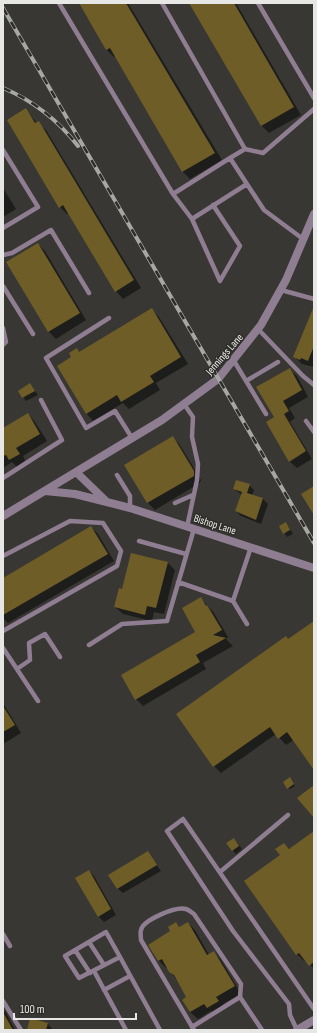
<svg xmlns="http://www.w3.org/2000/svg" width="317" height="1033" font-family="'Sofia Sans Condensed',sans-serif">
  <rect width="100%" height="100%" fill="#383733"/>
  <path fill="#0007" d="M80,3H128L222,160L190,179L183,172L116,56L114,57L107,50Z
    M192,3H236L301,115L269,133L262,126Z
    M26,110L37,123L46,130L141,288L123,299L116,291L69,213L67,214L60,207Z
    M3,188L16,209L3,217Z
    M38,244L45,251L86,320L56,339L49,332Z
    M152,310L159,317L188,364L156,383L160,390L129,409L123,403L93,421L86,413L73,358L77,350L80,353Z
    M314,316V367L302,364L295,357Z
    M289,369L297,376L308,397L289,408L295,418L290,422L312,459L297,468L289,461L275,418Z
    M30,384L38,395L26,401L19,391Z
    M28,414L35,422L47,441L23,456L26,462L17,467L12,462L3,468V429Z
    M173,437L180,445L201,480L200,483L155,510L148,503L126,465Z
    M249,485L254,490L252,495L263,499L268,504L261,524L241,516L236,511L242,495L234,489Z
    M286,523L293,534L287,537L280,526Z
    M91,527L98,534L114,561L8,623L3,618V579Z
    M168,563L175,570L164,614L154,612L152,621L123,614L115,607L123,590Z
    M201,599L214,613L228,637L226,639L233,646L203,663L206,669L143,706L136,699L122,676L196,632Z
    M314,622V768L294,740L286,745L276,734L221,773L214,766L289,640Z
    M3,703L21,733L3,744Z
    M291,780L295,786L290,789L288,788Z
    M314,832V969L306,960L304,961L297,954L281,856L284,844L290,849Z
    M234,839L242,849L236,854L232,850Z
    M148,853L161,871L123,893L117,888Z
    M89,871L94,876L116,915L104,922L98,916Z
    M176,923L180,928L188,923L195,930L209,955L214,952L221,960L241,994L223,1004L225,1008L215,1014L211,1011L198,1019L190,1012L188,998L168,967L166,968L159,961L150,945L172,931Z
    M3,1010L6,1013L15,1030H3Z
    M30,1019L48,1024L53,1030H28Z"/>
  <path fill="#6e5d27" d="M79,3H126L215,153L182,172L110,48L106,50Z
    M189,3H234L294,107L261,126Z
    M26,108L35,123L39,121L134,280L115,292L63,205L59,208L7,120Z
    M38,243L80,313L48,332L6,262Z
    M314,306V346L308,361L301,358L300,360L293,357Z
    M152,308L181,357L150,376L154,382L121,402L117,395L86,414L57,366L71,357L69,353L77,348L79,352Z
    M290,368L302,390L283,401L289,411L284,414L306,451L289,462L266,422L274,417L256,387Z
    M30,383L35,391L22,398L18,391Z
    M28,413L40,434L16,448L20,454L9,460L6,455L3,456V428Z
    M173,436L194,471V476L147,503L124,465Z
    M236,480L250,484L247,493L263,498L256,520L235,511L242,492L233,489Z
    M314,486V515L301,494Z
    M286,522L290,530L283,534L279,526Z
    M91,526L108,554L3,615V578Z
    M131,553L168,562L156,608L147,606L145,615L114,607L119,588L122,589Z
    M201,597L206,606L207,605L222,630L213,635L226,638L196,655L200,662L135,700L121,675L195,632L182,608Z
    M314,621V770L287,732L278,739L270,727L213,767L176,714L286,636L288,639Z
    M3,706L15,725L3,732Z
    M290,777L294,784L287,789L283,782Z
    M314,785V818L297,798Z
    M314,831V962L309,966L299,953L296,955L244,881L280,855L275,849L284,843L289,849Z
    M234,838L239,846L232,851L226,843Z
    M148,851L157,865L117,889L108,875Z
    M89,870L111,909L98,917L75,878Z
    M176,922L179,927L188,922L207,955L214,951L235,986L216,997L219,1001L207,1008L204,1004L190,1012L182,1000L186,997L174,975L169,972L162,959L158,961L148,945L170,931L168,927Z
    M3,1012L13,1030H3Z
    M30,1018L48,1023L46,1030H27Z"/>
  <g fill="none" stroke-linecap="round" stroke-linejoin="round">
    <path stroke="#8f7e91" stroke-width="4.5" d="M59,3L173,194
      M162,3L245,149L230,158L264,210L303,239
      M258,3L314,98
      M245,149L263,153L314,109
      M3,150L38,207L3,228
      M230,158L173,194L192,219L247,184
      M192,219L220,281L240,246L213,205
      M3,255L12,253L51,230L89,293
      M3,286L33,334
      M281,290L314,299
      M109,318L46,358L86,428L115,411L132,438
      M3,328L6,342L3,345
      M258,329L303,376L314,385
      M234,361L266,414
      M246,381L278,362
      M184,404L193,417L192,437L198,464L197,480L187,527
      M306,421L314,432
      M117,475L130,496V508
      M3,478L62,440L41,400
      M175,503L193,495
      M139,541L186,554
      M3,556L70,521L103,523L121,551L117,566L3,631
      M178,582L233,601L251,547
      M233,601L247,624
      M89,645L122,624L167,621L194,529
      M3,648L38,701
      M17,669L30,660L29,643L45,634L60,657
      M220,872L288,815
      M3,934L10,946
      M89,942L104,965
      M75,950L90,973
      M120,957L106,932L65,956L79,978L120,957L160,1030
      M94,971L126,1030
      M104,990L130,976
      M3,1001L21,1030
      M192,1027L240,997
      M194,1030L141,940C141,937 140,933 141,930C143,920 176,906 186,909C189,910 191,912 194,914L241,984L240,997L262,1030
      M297,1030L290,1015L289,1004L233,931L167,831L183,819L314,1009"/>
    <path stroke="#8f7e91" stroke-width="8" d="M76,472L107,502
      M45,491L75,494L130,508L314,568
      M3,516L162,420L218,379L261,325L286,280L314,214
      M297,1030L314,1020"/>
    <g stroke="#a7a7a4" stroke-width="4">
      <path id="rail" d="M3,8L314,543
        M3,88C34,101 57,119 78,146"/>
    </g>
    <use href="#rail" stroke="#2e2d29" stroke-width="2.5" stroke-dasharray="8" stroke-linecap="butt"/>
  </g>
  <g text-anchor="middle" stroke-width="3" stroke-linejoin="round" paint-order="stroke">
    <g font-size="11" fill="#e7e7e5" stroke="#2e2d29">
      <text transform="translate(224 354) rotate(-49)" y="4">Jennings Lane</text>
      <text transform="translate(215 524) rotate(18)" y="4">Bishop Lane</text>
    </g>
  </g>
  <rect width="317" height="1033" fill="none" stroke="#e7e7e5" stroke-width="8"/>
  <path d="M14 1013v6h122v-6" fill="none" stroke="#e7e7e5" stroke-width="2"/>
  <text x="20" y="1013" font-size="12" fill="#e7e7e5" stroke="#2e2d29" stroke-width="3" paint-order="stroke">100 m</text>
</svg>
